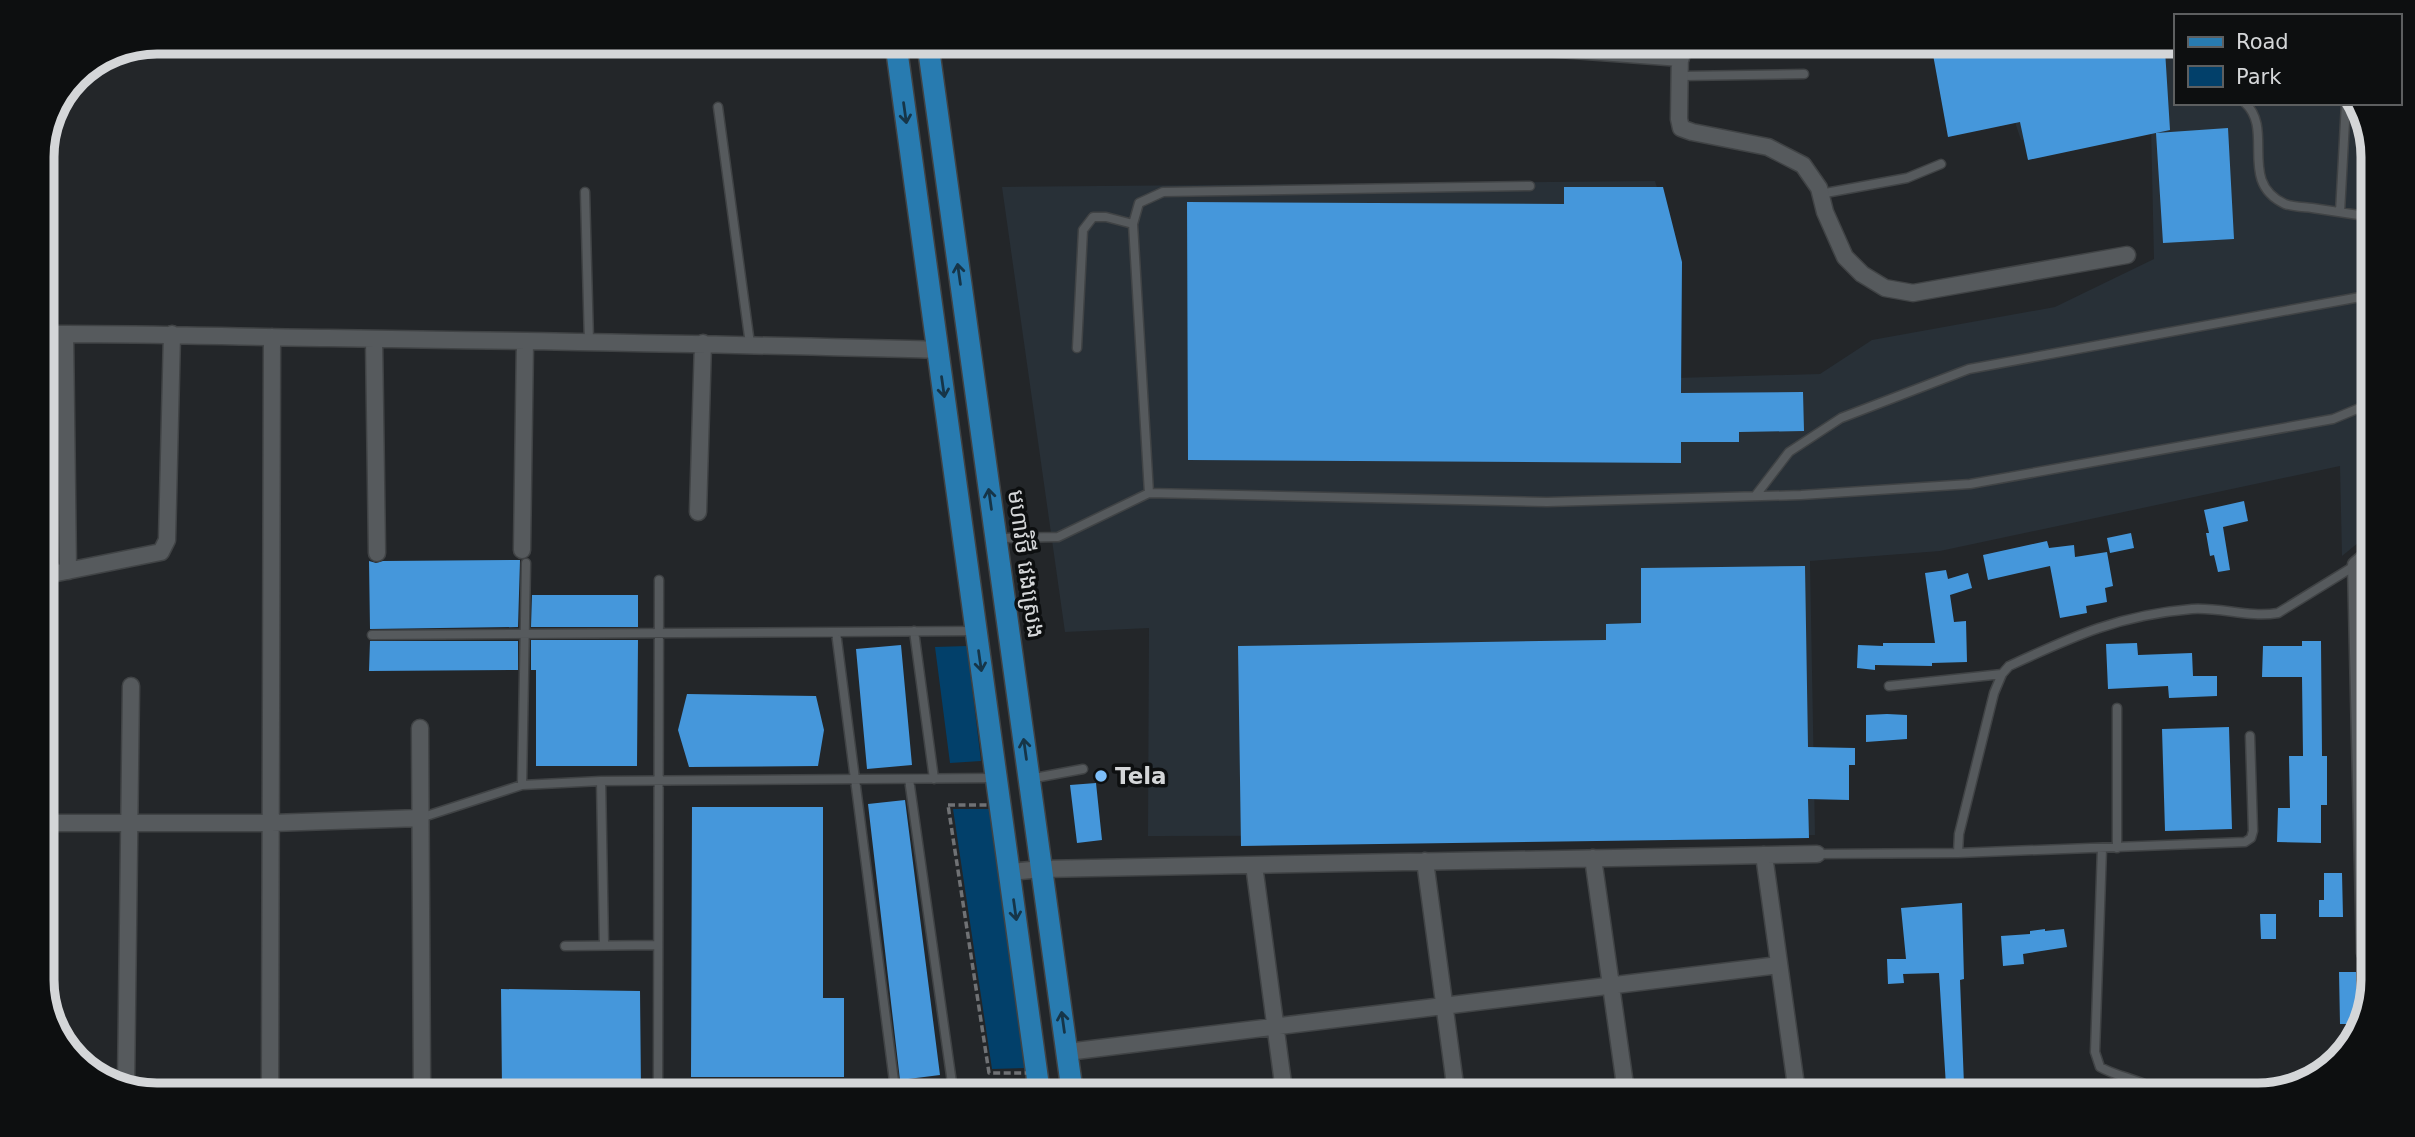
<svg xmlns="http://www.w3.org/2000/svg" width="2415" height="1137" font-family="'DejaVu Sans','Noto Sans Khmer',sans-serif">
  <rect width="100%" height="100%" fill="#232629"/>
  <path fill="#283037" d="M1999,50H2175V103H2357L2373,150L2369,534L2342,556L2340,466L1940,551L1810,561L1815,835L1148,836L1149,628L1065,632L1002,187L1655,181L1674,242L1675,378L1820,374L1872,340L2055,307L2154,259L2151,126L2021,140L1997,68Z"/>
  <path fill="#02406a" d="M967,646L981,761L950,763L935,647Z
    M953,809H989L1026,1068L992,1069Z"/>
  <path fill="#4597db" d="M1932,49L2165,50L2170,130L2028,160L2020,122L1948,137Z
    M2228,128L2234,239L2163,243L2156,133Z
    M1564,187H1663L1682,262L1681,393L1803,392L1804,431L1739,432V442H1681V463L1188,460L1187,202L1564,204Z
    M2244,501L2248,521L2223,527L2230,570L2218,572L2214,555L2210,556L2206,533H2209L2204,510Z
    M2131,533L2134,548L2110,553L2107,538Z
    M2047,541L2049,548L2074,545L2075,557L2107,552L2113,586L2105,588L2107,602L2086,606L2087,613L2060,618L2050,566L1988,580L1983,555Z
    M520,560L518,627L370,629L369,561L376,563L383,561Z
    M1805,566L1808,747L1855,748V765H1849V800L1808,799L1809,838L1241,846L1238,646L1606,640V624L1641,623V568Z
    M1946,570L1948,579L1968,573L1972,588L1950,595L1954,622L1966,621L1967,662L1932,663V666L1875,665V670L1857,668L1858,645L1883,646V643H1935L1925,573Z
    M532,595H638V627H531Z
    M531,640H638L637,766H536V670H531Z
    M370,641H518V670L369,671Z
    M2302,641H2321L2322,756H2327V805H2321V843L2277,842L2278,808H2290L2289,756H2303L2302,677H2262L2263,646H2302Z
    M2137,643L2138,655L2192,653L2193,676H2217V696L2169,698L2168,686L2108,689L2106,644Z
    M901,645L912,765L867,769L856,649Z
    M687,694L816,696L824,730L818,766L689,767L678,730Z
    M1887,714L1907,715V739L1866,742V715Z
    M2229,727L2232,829L2165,831L2162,729Z
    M1096,783L1102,840L1077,843L1070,785Z
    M905,800L940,1075L900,1080L868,804Z
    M692,807H823V998H844V1077H691Z
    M2324,873H2342L2343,917H2319V900H2324Z
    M1962,903L1964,979L1960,980L1964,1085L1946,1086L1939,973L1903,974L1904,983L1888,984L1887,959H1906L1901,908Z
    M2260,914H2276V939H2261Z
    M2045,929V931L2064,929L2067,947L2023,954L2024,964L2003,966L2001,936L2030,934V931Z
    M2339,972H2356L2357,1024H2340Z
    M501,989L640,991L641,1088H502Z"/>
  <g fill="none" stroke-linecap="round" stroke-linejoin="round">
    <g stroke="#404345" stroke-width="11">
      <path id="service" d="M1681,76L1804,74
        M2245,103C2275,130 2237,182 2285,204C2293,207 2304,207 2312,208C2332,211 2352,214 2372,217
        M718,107L750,344
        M585,192L589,342
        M1820,194L1907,178L1941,164
        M2340,212L2346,103
        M1077,348L1083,230L1093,217H1106L1133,224
        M1149,493L1133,224L1139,203L1163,192L1530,186
        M1756,495L1789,452L1841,418L1969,369L2371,295
        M998,538L1058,537L1149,493L1547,502L1801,495L1970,484L2333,419L2362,407L2370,387
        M914,631L934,779
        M836,632L895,1089
        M372,635L974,631
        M1889,686L2002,674
        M2117,708V848
        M909,779L953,1090
        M1029,779L1083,769
        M601,781L604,945
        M522,785L526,563
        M420,818L522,785L601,781L996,778
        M2102,848L2095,1052L2100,1067C2121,1079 2142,1078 2161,1095
        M1958,853L1959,834L1994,693L2002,674L2009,666C2074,636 2119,615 2192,609C2221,607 2249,618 2278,613L2356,565
        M1817,854L1958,853L2245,842L2251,838L2253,831L2250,736
        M565,946L658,945
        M658,1088L659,580"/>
    </g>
    <g stroke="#404345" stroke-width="19">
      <path id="minor" d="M1546,48L1681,58
        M1680,48L1679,119L1681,128L1692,132L1768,147L1803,165L1819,188L1825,212L1845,257L1862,274L1885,288L1913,293L2127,255
        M42,334C138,333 233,337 328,338C532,341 735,344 938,350
        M65,334L68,571
        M374,339L377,553
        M698,512L703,343
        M522,550L525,341
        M42,576L161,552L167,540L172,334
        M420,728L422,1087
        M42,823H272L420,818
        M1764,855L1797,1093
        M1593,858L1626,1092
        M1425,861L1456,1092
        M1254,865L1284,1091
        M1010,872L1041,869L1817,854
        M2365,953L2356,565L2369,554
        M1067,1052L1779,965
        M126,1086L131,686
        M270,1087L272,337"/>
    </g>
    <g stroke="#404345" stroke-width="24">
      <path id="primary" d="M896,45L1039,1090
        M928,45L1072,1090"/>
    </g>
    <path stroke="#707275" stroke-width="3.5" stroke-dasharray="7 3.5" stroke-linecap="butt" d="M948,805H993L1031,1073H989Z"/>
    <use href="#service" stroke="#565a5d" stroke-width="8"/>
    <use href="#minor" stroke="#565a5d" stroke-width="16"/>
    <use href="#primary" stroke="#287bb0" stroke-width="21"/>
  </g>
  <defs><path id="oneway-shaft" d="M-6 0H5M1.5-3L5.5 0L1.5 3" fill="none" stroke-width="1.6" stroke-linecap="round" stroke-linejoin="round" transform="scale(1.75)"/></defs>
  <g stroke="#163548">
    <use href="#oneway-shaft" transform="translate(905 113) rotate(82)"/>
    <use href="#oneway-shaft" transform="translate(959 274) rotate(-98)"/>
    <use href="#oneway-shaft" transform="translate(943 387) rotate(82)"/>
    <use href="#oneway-shaft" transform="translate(990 499) rotate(-98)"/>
    <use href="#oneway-shaft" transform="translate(980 661) rotate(82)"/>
    <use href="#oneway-shaft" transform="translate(1025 749) rotate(-98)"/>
    <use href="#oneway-shaft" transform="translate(1015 910) rotate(82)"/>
    <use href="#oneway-shaft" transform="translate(1063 1022) rotate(-98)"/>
  </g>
  <circle fill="#7cbef9" stroke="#0d0f10" stroke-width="2.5" cx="1101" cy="776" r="7"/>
  <g text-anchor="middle" stroke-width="7" stroke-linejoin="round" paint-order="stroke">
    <g font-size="23" fill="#d4d6d8" stroke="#0d0f10">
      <text transform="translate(1026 564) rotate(82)" y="8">មហាវិថី វេងស្រេង</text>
    </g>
    <g font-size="23" font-weight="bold" fill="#d4d6d8" stroke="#0d0f10" text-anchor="start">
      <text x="1115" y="784">Tela</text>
    </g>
  </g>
  <path d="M0 0H2415V1137H0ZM157 54H2258A103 103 0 0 1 2361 157V980A103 103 0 0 1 2258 1083H157A103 103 0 0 1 54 980V157A103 103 0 0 1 157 54Z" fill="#0d0f10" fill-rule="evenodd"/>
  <path fill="none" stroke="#d4d6d8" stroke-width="9" d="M157 54H2258A103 103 0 0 1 2361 157V980A103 103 0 0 1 2258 1083H157A103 103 0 0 1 54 980V157A103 103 0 0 1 157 54Z"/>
  <rect x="2174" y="14" width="228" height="91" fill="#0d0f10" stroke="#5d5f60" stroke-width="2"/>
  <rect x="2188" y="37" width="35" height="10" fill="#287bb0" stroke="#5d5f60" stroke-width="2"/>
  <text x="2236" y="49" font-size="21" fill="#d4d6d8">Road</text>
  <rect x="2188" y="66" width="35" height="21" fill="#02406a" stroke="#5d5f60" stroke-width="2"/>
  <text x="2236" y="84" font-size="21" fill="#d4d6d8">Park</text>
</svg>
